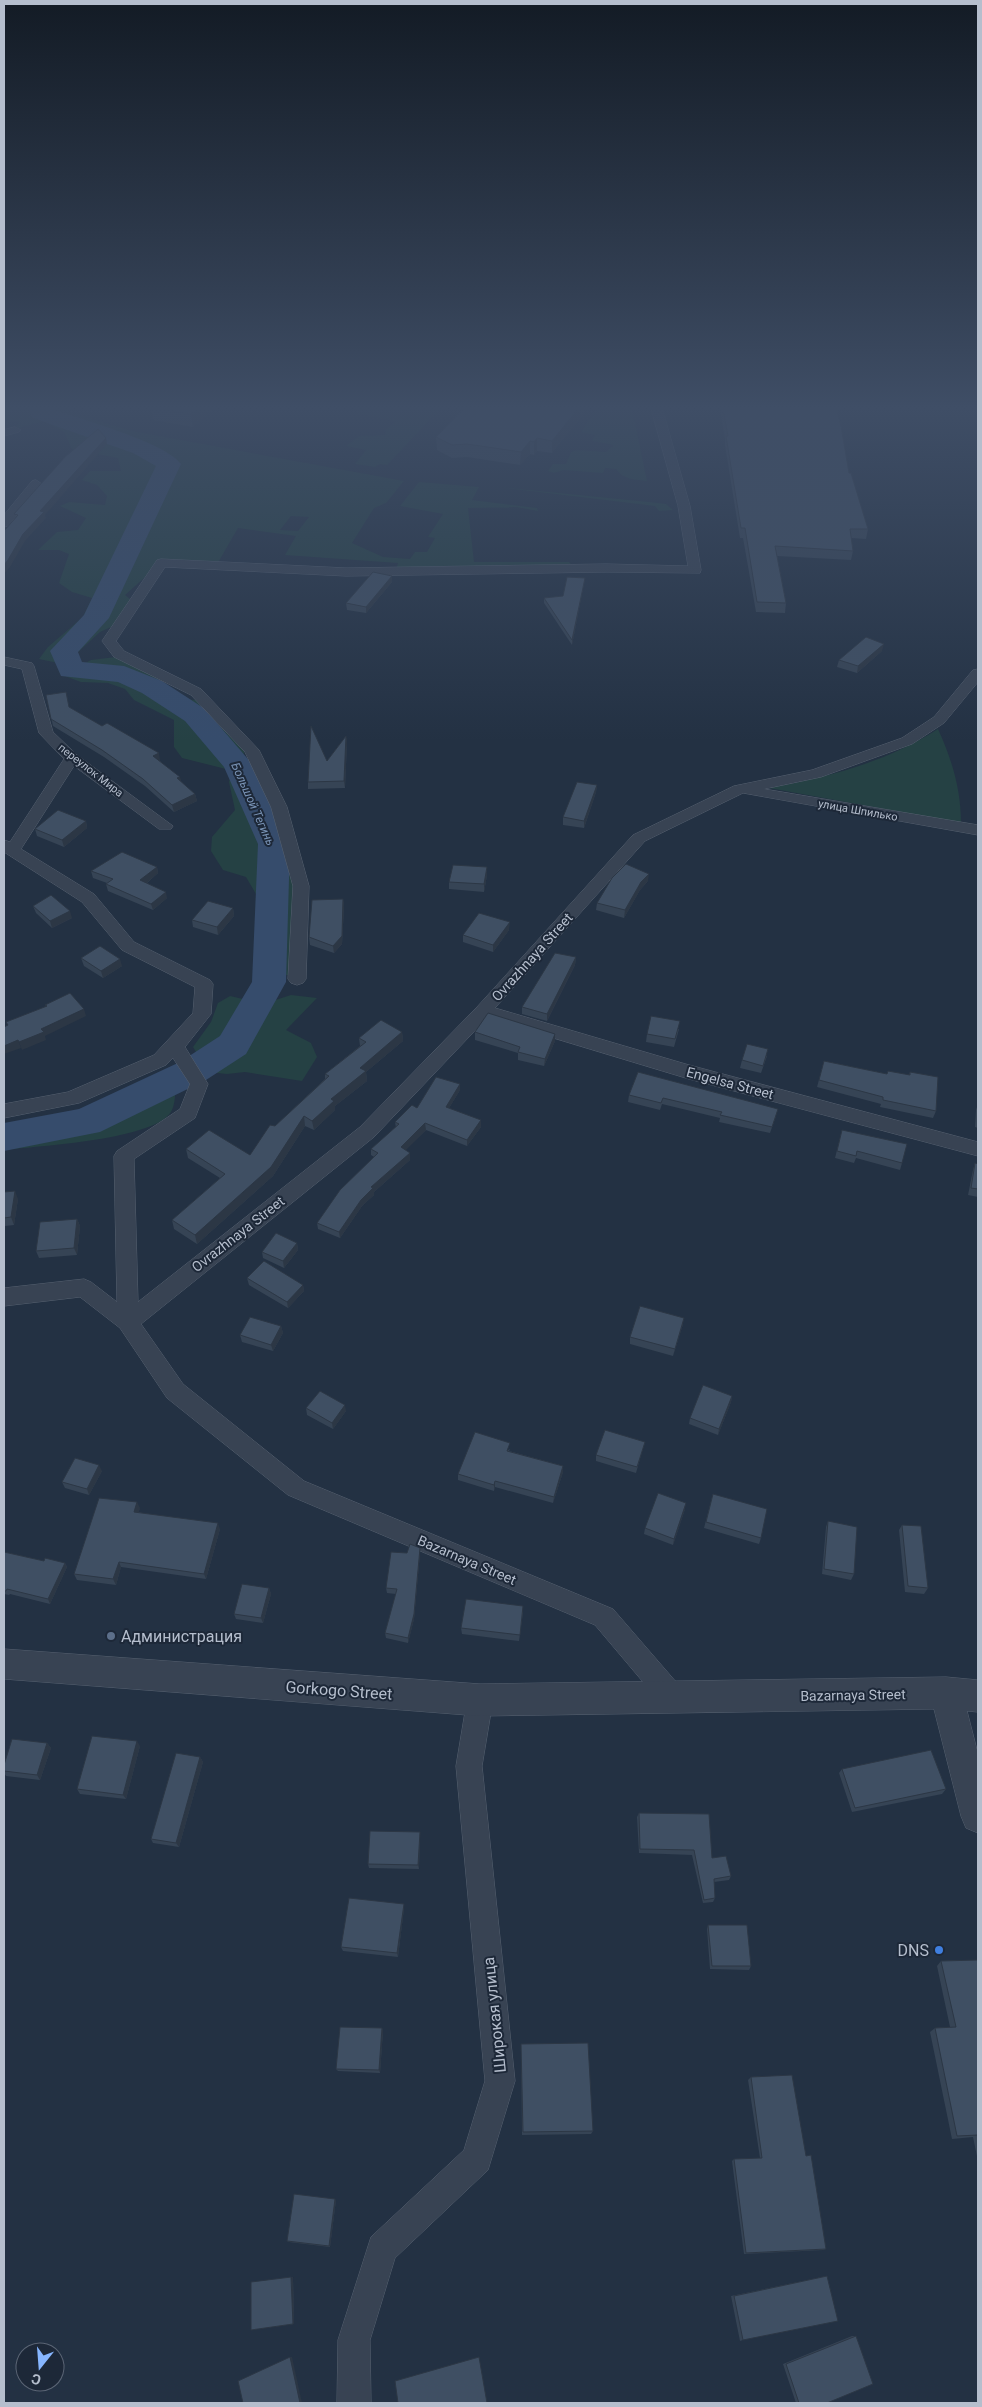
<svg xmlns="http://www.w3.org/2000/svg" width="982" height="2407" font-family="Roboto,sans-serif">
  <rect width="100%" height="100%" fill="#233143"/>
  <path fill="#254144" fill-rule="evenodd" d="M4,404H73L71,405L68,412L132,431L404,481L386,503L374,508L352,543L383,557L410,559L415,552H427L435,538L428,537L443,514L400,506L419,482L479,487L472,500L537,508L538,511L516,507L468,508L474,562H569L575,568L396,570L398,563L285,555L296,536L238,528L216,566L161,563L125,595L135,603L122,622L100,632L76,654L58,663L39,659L48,647L83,617L92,598L72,592L59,583L69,554L59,550H38L57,532L78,530L86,518L60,506L69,502L105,505L107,496L97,485L82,480L90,471H121L118,458L72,449L64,432L44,421L15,429L19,422L4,419ZM291,516L309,517L298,531L280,530Z
    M365,404H445L387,465L380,464L375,467L355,464L366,450L346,446L359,436L385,435L386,430L395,421L356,413Z
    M600,404H631L647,481C636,480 622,479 616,469L605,468L603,473L563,470L554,473L548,471L553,464H566L571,452L577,450L606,452L614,445L592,441L595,435L581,432Z
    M498,487L649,502L666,504L673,510L659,511L655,506Z
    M116,657L150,672L180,699L196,700L207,715L246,749L242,758L226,769L182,758L174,747V720L134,700L125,689L108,683L81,682L62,675L91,660Z
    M938,729C952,760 961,789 961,823L769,788C829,777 886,762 938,729Z
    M231,774L255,780L262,787L277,820L296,891L289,975H274L275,957L255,949L256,894L246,877L223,870L211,851L212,837L235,810L229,782Z
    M291,995L317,998L286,1030L311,1043L317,1057L302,1081L245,1072L227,1074L208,1072L193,1047L211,1022L218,1003L230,996L243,999L245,1010Z
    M176,1087C175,1094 175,1104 172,1110C159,1140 36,1146 4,1150V1127L94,1108L133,1090Z"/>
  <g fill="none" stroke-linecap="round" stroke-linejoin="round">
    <path fill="#364c6c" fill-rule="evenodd" d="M29,404H51L52,409C80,419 165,442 181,464L109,618L78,652L82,662L124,666L162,681L205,709L253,765L290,844L286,982L246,1054L206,1080L100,1132L4,1151V1123L79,1109L180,1062L220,1036L252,982L258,844L224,767L185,721L142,693L118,682L61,676L50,651L84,615L156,466L133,453L33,418L30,413Z"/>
    <g stroke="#566170" stroke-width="1">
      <path id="minor" d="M650,404H661L690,506L701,570L700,573L606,572L346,576L165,567L116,641L124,651L201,689L259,750L287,807L309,886L306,979L303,983L297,985L291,983L288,979L293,886L271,807L245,752L191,695L114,657L102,641L157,560L161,559L346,568L606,564L688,566L678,506Z
        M15,427L21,430L19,432L4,436V430Z
        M36,480L42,484L40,487L8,526L4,527V515L32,481Z
        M4,657L32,663L34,666L53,732L77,755L173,826L171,829H159L74,766L21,849L94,894L134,942L210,980L213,984L211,1014L185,1047L208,1084L195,1118L134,1159L138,1302L360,1127L477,1007L633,835L734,786L812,770L902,738L934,717L973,670L978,669V682L944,723L912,744L821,777L764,789L978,825V835L743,793L645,841L495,1008L689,1065L978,1142V1156L689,1079L487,1018L374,1137L141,1324L183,1384L304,1481L613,1609L683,1690L687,1699L683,1708L674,1712L665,1708L595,1625L288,1495L167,1398L120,1328L80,1297L4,1306V1288L84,1279L91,1282L117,1302L114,1156L117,1151L180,1109L190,1084L173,1058L166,1065L79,1103L4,1118V1104L68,1092L154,1055L193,1013L195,987L122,950L82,902L4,852V840L10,842L64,759L39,733L22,669L4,665Z
        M480,1687L489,1691L493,1700L482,1766L515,2081L488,2170L395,2258L370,2340L371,2403H337L338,2340L371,2237L464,2150L485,2081L456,1766L467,1700L471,1691Z"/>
    </g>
    <g stroke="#566170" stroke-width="1">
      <path id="tertiary" d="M4,1649L480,1684L946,1677L978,1680V1712L967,1711L978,1754V1833L966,1828L961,1816L934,1709L480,1716L4,1679Z"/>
    </g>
    <use href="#minor" fill="#384353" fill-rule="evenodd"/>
    <use href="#tertiary" fill="#384353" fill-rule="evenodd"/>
  </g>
  <path fill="#364455" d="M155,404H227L222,408L216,407L193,427L153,420L151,408Z
    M719,404H858L836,405L849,473L868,529L866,539L851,538L853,551L851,560L777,556L786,603L785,613L756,612L743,538H740L725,445V439Z
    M589,407L552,453L537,451L534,455L530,454L520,465L467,457L452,458L437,450L436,437Z
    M392,576V582L366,613L347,610L346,603Z
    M584,583L572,645L544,603V598L563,596Z
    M882,651L857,673L837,667L839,660Z
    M46,695L69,707L160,760H159L182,783L195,794L197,801L174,812L145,786L104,757L53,726Z
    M346,736L347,743L345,788L308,789V782L327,761Z
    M597,785L596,792L584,828L563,825V817Z
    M86,821L87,828L64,847L37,836L35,829Z
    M157,867L158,873L147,883L167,898L153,910L108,891L106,884L107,883L93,878L91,871Z
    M487,867V875L484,892L449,889V882Z
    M648,881L640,890L624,918L596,910L597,903Z
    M343,899L344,906L342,944L334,953L310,945L309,937Z
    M33,906L72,918L52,928L36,913Z
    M233,908L234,916L218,935L193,927L192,920Z
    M509,930L493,952L463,942V935Z
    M576,957L575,965L547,1021L522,1014V1007Z
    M81,958L122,966L103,978L84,966Z
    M679,1029L674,1047L646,1042L647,1034Z
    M402,1032L403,1041L366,1072L367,1081L335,1106V1110L314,1130L305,1126L273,1176L197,1244L174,1229L172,1220L220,1178L188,1158L186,1149L250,1155L275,1126L325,1079V1074L360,1046L359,1038Z
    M475,1032L555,1034V1041L544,1066L518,1060V1053L475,1040Z
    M767,1056L761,1073L740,1068L742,1060Z
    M824,1061L887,1074L909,1075L910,1072L936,1111L933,1118L880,1107L881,1104L817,1087Z
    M638,1072L776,1116L770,1133L719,1122L720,1118L662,1104L660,1110L628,1102L629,1095Z
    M460,1090L449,1108L481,1127L467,1146L426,1130L405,1150L410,1153V1160L374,1192V1195L362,1206L340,1238L318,1229L317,1223L374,1157L371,1155V1149L396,1128L395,1122Z
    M978,1104V1128L975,1127L976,1110Z
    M842,1130L902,1163L900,1170L856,1158L854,1163L835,1158Z
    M975,1163L978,1164V1197L968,1195L973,1170Z
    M4,1192L18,1199L14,1225L5,1226L4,1235Z
    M77,1219L80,1226L77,1255L39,1258L36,1251Z
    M297,1243L298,1250L284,1268L263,1258L262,1252Z
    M247,1278L303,1285L304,1291L288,1308L249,1285Z
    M683,1324L673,1356L630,1344V1337Z
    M281,1326L283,1333L273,1351L242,1342L240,1335Z
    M732,1396L731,1402L718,1435L689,1424L690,1418Z
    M306,1408L346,1411L333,1429L307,1415Z
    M643,1448L636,1473L596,1461V1455Z
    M510,1449L509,1451L563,1466V1472L553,1503L495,1487L494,1491L458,1480V1474Z
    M102,1471L89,1495L65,1488L62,1482Z
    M713,1494L761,1538L759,1544L704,1528Z
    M140,1508L138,1512L220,1529L206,1579L121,1567L116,1585L77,1580L74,1574Z
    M685,1509L673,1545L644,1534L645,1528Z
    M828,1521L854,1574L851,1580L822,1574L826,1527Z
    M902,1525L928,1588L924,1594L905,1592L899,1530Z
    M4,1552L44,1561L65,1563L67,1567L50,1604L10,1594L9,1595L4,1594Z
    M407,1553H420L414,1619L408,1643L386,1638L385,1633L396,1594L387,1593L386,1588Z
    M978,1580V1610L977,1609Z
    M269,1588L271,1594L263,1623L236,1619L234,1614Z
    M523,1612L519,1641L462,1634L461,1628Z
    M47,1743L51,1748L40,1780L6,1776L4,1773V1765Z
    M140,1746L126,1799L80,1794L77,1789Z
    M200,1757L203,1762L179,1847L153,1843L151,1839Z
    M842,1769L946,1789L942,1794L852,1812L839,1773Z
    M639,1813L712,1858L731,1876L729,1880L714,1882L715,1898L713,1902L703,1903L692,1855L639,1853L637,1817Z
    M420,1836L419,1869L369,1868L368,1864Z
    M404,1908L398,1957L343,1951L341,1947Z
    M708,1925L751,1966L749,1970L710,1969L707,1929Z
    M978,1960V2161L973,2137L952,2139L930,2032L935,2028L950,2027L937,1966L941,1961Z
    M382,2028L383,2031L380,2073L338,2071L336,2069Z
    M521,2044L593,2131L591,2134L522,2135Z
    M751,2077L826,2249L823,2250L744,2254L732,2161L734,2159L760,2158L748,2080Z
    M336,2200L330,2247L289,2242L287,2241Z
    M827,2276L743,2340L740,2341L731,2296Z
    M293,2277L294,2324L251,2330Z
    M852,2336H856L827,2403H796L783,2364Z"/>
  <path fill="#2c3745" d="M203,404H216V407L193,427L191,414Z
    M222,404H227L222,408Z
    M582,404H590L589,407L552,453V441Z
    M106,438L107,444L45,515L46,518L25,541L10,567L4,574V565L23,534L40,511Z
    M537,438V451L534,455V442Z
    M530,441V454L520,465L521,452Z
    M392,576V582L366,613V607Z
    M585,578L584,583L572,645V640Z
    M884,644L882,651L857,673L858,666Z
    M346,736L347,743L345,788L344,781Z
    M159,753L160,760L155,763L153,756Z
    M180,777L182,784L177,778Z
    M597,785L596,792L584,828V821Z
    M195,794L197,801L174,812L172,805Z
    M86,821L87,828L64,847L62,840Z
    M157,867L158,873L142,887L140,880Z
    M487,867V875L484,892V884Z
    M649,874L648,881L640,890L624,918L625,910L641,882Z
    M166,892L167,898L153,910L151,904Z
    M343,899L344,906L342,944L334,953L333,946Z
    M233,908L234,916L218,935L217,927Z
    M70,911L72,918L52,928L50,921Z
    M510,922L509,930L493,952V945Z
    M576,957L575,965L547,1021V1014Z
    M120,959L122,966L103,978L101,971Z
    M84,1009L86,1016L45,1036L46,1040L22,1050L19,1042L41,1029Z
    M402,1032L403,1041L366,1072L367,1081L335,1106V1110L314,1130L312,1121L331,1099L360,1068Z
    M555,1034V1041L544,1066L545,1059Z
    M18,1040L21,1048L4,1054V1046Z
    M460,1084V1090L446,1113V1107Z
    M304,1116L305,1126L273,1176L197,1244L195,1235Z
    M481,1120V1127L467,1146V1140Z
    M425,1123L426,1130L402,1154L401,1147Z
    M410,1153V1160L374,1192V1195L362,1206L340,1238L339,1232L361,1200L371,1187Z
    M15,1191L18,1199L14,1225L11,1217Z
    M77,1219L80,1226L77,1255L74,1248Z
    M297,1243L298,1250L284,1268L283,1261Z
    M303,1285L304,1291L288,1308L287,1302Z
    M684,1318L683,1324L673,1356L675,1349Z
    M281,1326L283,1333L273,1351L271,1345Z
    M732,1396L731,1402L718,1435L719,1429Z
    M345,1405L346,1411L333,1429L332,1423Z
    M99,1465L102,1471L89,1495L87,1489Z
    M563,1466V1472L553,1503L554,1497Z
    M495,1481V1487L494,1491V1485Z
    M137,1502L140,1508L137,1518L134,1512Z
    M686,1503L685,1509L673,1545L674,1539Z
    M218,1523L220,1529L206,1579L204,1574Z
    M420,1548V1553L414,1619L408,1643V1638Z
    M119,1562L121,1567L116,1585L113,1579Z
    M65,1563L67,1567L50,1604L48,1599Z
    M269,1588L271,1594L263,1623L261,1618Z
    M137,1741L140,1746L126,1799L123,1795Z
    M47,1743L51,1748L40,1780L37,1775Z
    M200,1757L203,1762L179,1847L176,1843Z
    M420,1832V1836L419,1869L418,1865Z
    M404,1904V1908L398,1957L397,1953Z
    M382,2028L383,2031L380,2073L379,2070Z
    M335,2199L336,2200L330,2247L329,2246Z
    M291,2277H293L294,2324H293Z
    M290,2357H292L302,2403H300Z"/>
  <path fill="#3f4f63" stroke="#2c3745" d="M155,404H203L191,414L151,408Z
    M468,404H582L552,441L537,438L534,442L530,441L521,452L467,444L452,445L436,437Z
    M722,404H835L841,426L849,473H851L868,529H850L853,551L775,546L786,603L757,602L745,528H741L726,436H728Z
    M98,429L106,438L40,511L44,512L23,534L8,560L4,565V531L18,515L14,514L65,457Z
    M373,572L392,576L366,607L346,603Z
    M567,577L585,578L572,640L544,598L563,596Z
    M866,637L884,644L858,666L839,660Z
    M66,692L69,707L102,726L107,723L159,753L153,756L180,777L177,778L195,794L172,805L143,779L102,750L51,719L46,695Z
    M311,726L327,761L346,736L344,781L308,782Z
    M577,782L597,785L584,821L563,817Z
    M58,810L86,821L62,840L35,829Z
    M122,852L157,867L140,880L166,892L151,904L106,884L113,879L91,871Z
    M626,864L649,874L641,882L625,910L597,903L612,878Z
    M453,865L487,867L484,884L449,882Z
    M51,895L70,911L50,921L33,906Z
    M343,899L342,936L333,946L309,937L312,900Z
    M208,901L233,908L217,927L192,920Z
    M479,913L510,922L493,945L463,935Z
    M100,946L120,959L101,971L81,958Z
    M555,953L576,957L547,1014L522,1007Z
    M70,993L84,1009L41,1029L44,1032L19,1042L18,1040L4,1046V1027L8,1025L6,1022L47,1006L45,1005Z
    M488,1013L555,1034L545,1059L518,1052L520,1047L475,1032Z
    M651,1016L680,1021L675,1039L647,1034Z
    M381,1020L402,1032L360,1068L366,1071L331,1099L334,1101L312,1121L304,1116L271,1167L195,1235L172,1220L225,1174L186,1149L209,1130L250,1155L270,1125L275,1126L329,1076L325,1074L366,1042L359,1038Z
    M747,1044L768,1049L763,1066L742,1060Z
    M824,1061L887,1074L888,1071L910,1075V1072L938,1077L936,1111L883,1100V1097L819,1080Z
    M638,1072L778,1109L772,1127L720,1115L722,1112L663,1098L661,1103L629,1095Z
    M436,1077L460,1084L446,1107L481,1120L467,1140L425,1123L401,1147L410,1153L371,1187L373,1188L361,1200L339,1232L317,1223L340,1190L378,1153L371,1149L399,1124L395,1122L412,1105L417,1108Z
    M842,1130L907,1144L902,1163L857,1151L856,1156L837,1151Z
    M975,1163L978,1164V1189L971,1188Z
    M15,1191L11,1217L4,1218V1192Z
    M77,1219L74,1248L36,1251L40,1222Z
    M276,1233L297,1243L283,1261L262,1252Z
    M264,1261L303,1285L287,1302L247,1278Z
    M640,1306L684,1318L675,1349L630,1337Z
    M250,1317L281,1326L271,1345L240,1335Z
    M703,1385L732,1396L719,1429L690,1418Z
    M320,1391L345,1405L332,1423L306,1408Z
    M605,1430L645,1442L637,1467L596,1455Z
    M475,1432L510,1443L507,1451L563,1466L554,1497L495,1481L494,1485L458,1474Z
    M75,1458L99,1465L87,1489L62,1482Z
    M658,1493L686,1503L674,1539L645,1528Z
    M713,1494L767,1509L761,1538L706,1522Z
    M99,1498L137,1502L134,1512L218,1523L204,1574L119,1562L113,1579L74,1574Z
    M828,1521L857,1527L854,1574L824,1569Z
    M902,1525L921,1526L928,1588L908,1586Z
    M410,1544L420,1548L414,1614L408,1638L385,1633L397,1589L386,1588L391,1552L407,1553Z
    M4,1552L44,1561L45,1558L65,1563L48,1599L7,1589L6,1591H4Z
    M242,1584L269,1588L261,1618L234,1614Z
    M466,1599L523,1606L520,1635L461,1628Z
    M92,1736L137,1741L123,1795L77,1789Z
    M12,1739L47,1743L37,1775L4,1771V1765Z
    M931,1750L946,1789L855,1808L842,1769Z
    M176,1753L200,1757L176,1843L151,1839Z
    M639,1813L709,1814L712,1858L726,1856L731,1876L714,1879L715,1898L704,1900L694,1850L640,1849Z
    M370,1831L420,1832L418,1865L368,1864Z
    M349,1898L404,1904L397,1953L341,1947Z
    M708,1925H747L751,1966H712Z
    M978,1960V2135L957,2136L935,2028L956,2027L941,1961Z
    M340,2027L382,2028L379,2070L336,2069Z
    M588,2043L593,2131L523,2132L521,2044Z
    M792,2075L806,2156L811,2155L826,2249L746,2253L734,2159L762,2158L751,2077Z
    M294,2194L335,2199L329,2246L287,2241Z
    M827,2276L838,2321L743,2340L734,2296Z
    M291,2277L293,2324L251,2330V2282Z
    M856,2336L873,2384L827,2403H799L786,2364Z
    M290,2357L300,2403H243L238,2381Z
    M479,2357L487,2403H398L395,2381Z"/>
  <linearGradient id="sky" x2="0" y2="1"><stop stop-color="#131b25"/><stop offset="0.55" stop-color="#3f4e66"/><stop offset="1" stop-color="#3f4e66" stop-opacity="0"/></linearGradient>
  <rect width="982" height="741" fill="url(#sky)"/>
  <circle fill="#5c6f8a" stroke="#1d2838" stroke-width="2" cx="111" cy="1636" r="5"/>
  <circle fill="#3f7fe0" stroke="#1d2838" stroke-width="2" cx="939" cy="1950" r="5"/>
  <g text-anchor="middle" stroke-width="4" stroke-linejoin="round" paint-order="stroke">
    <g font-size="11" fill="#b5becd" stroke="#1d2838">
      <text transform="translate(91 770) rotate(38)" y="4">переулок Мира</text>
      <text transform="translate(858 810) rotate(10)" y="4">улица Шпилько</text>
    </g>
    <g font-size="12" font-style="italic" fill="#7a94b7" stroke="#1d2838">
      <text transform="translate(253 804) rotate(66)" y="4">Большой Тегинь</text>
    </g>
    <g font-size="14" fill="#b5becd" stroke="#1d2838">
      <text transform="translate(532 957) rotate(-48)" y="5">Ovrazhnaya Street</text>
      <text transform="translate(730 1083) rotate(15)" y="5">Engelsa Street</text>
      <text transform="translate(238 1234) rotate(-38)" y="5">Ovrazhnaya Street</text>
      <text transform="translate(467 1560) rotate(23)" y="5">Bazarnaya Street</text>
      <text transform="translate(853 1695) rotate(-1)" y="5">Bazarnaya Street</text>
    </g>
    <g font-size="16" fill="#b5becd" stroke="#1d2838" text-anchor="start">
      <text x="121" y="1642">Администрация</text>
      <text x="929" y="1956" text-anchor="end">DNS</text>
    </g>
    <g font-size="16" fill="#b5becd" stroke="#1d2838">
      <text transform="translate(339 1690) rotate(4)" y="6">Gorkogo Street</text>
      <text transform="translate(494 2015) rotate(-96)" y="6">Широкая улица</text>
    </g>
  </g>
  <rect width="982" height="2407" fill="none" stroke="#b5becd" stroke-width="10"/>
  <g transform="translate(40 2367) rotate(197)"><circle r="24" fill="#1d2838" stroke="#5a6474"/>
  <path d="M0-4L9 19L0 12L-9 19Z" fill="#87b6ff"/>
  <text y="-8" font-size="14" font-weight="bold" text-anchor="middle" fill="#b5becd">С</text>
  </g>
</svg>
